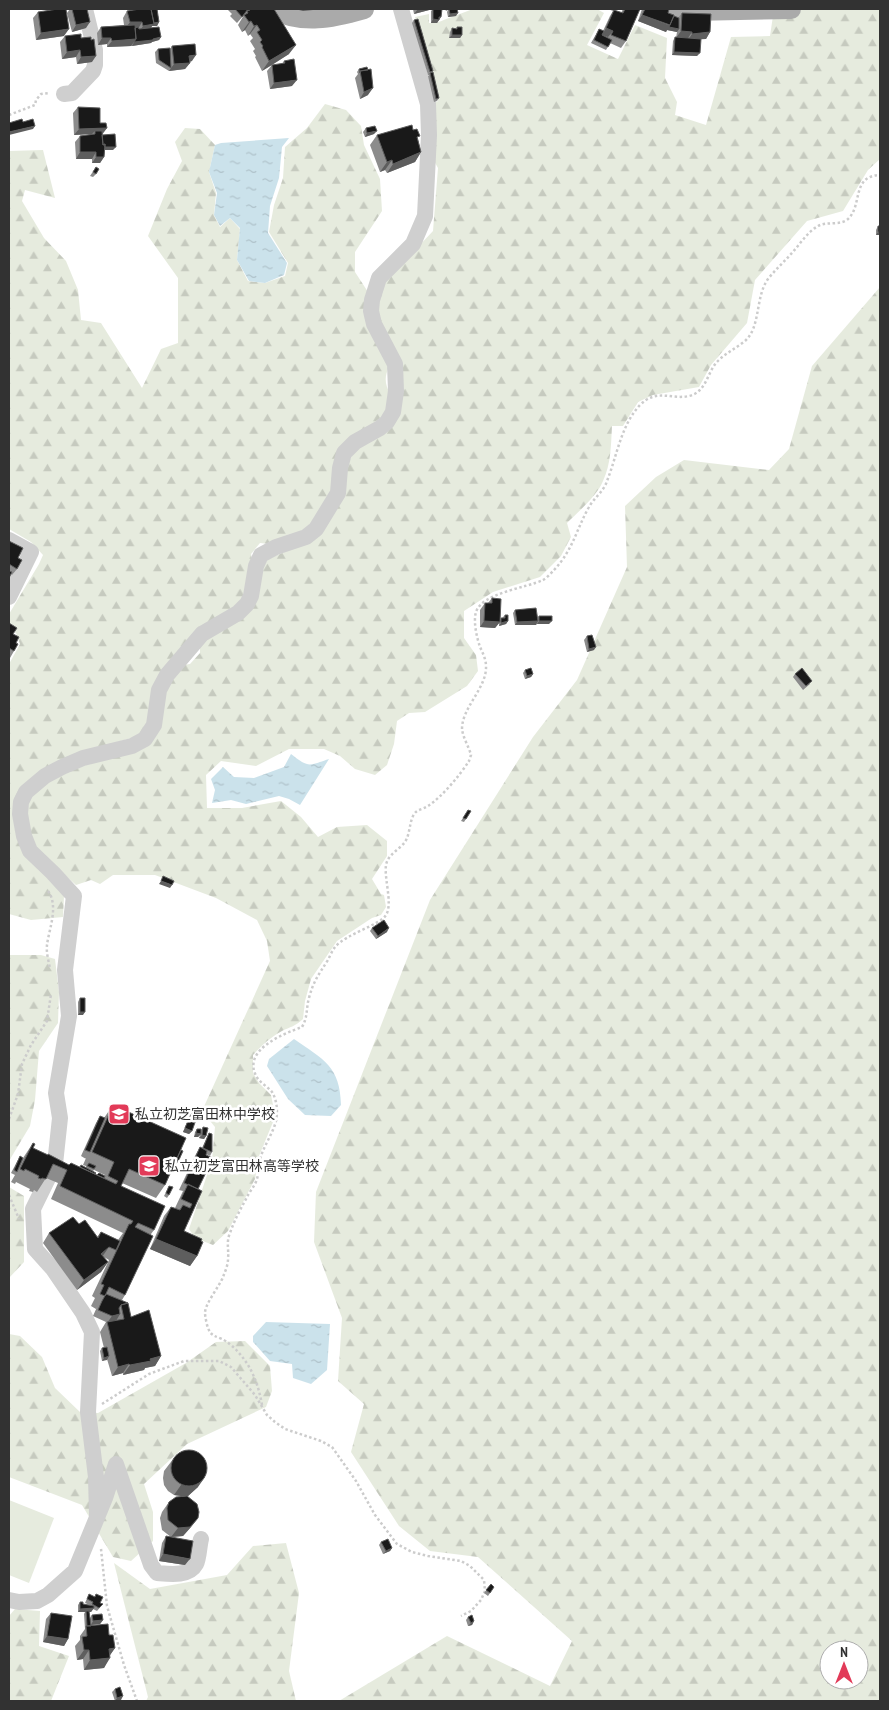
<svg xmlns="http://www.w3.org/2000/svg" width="889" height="1710" font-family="'PT Sans Narrow','Noto Sans JP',sans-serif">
  <defs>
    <pattern id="forest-firs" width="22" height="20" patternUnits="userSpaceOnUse" patternTransform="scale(1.25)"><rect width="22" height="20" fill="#e6ebde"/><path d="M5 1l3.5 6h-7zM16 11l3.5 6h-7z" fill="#c6cabf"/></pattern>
    <pattern id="water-ripples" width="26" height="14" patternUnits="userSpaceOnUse" patternTransform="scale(1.25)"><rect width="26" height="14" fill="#cbe2eb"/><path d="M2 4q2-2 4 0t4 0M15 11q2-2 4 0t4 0" fill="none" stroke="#afc2ca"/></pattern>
  </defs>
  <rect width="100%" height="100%" fill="#fff"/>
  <path fill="url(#forest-firs)" fill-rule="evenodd" d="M473,9H597L604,13L587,45L618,59L635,25L667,38L665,78L677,102L675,115L706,125L731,37L770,36L774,9H880V159L868,170L843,211L807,221L755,280L747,323L711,365L699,387L653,395L638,402L623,426H612C611,445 611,464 603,481C597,496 578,512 567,523L571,537L561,556L540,577L493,592L464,611V638L476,655L478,671L467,686L425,712L409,713L397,721L394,744L387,765L375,775L355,769L340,756L324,749H289L256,766L221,761L206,775L207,808H242L281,801L301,817L318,837L337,827L367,825L387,841V856L372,879L381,894L384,895L386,907L381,915L372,918L337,941L311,979L305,1001L303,1019C296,1026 290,1027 282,1031C271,1037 261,1046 253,1055V1073L259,1083L271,1095L274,1110L273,1122L259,1156L255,1179L228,1231L213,1245L195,1238L189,1229L212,1160L215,1127L202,1111L270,961L267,941L257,920L216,898L155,875H113L100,884L91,880L76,885L36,849L30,831L25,808L33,791L74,768L137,751L164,691L183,665L190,664L200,653V643L229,625L268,559L303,544L354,452L396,418L383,330L377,309L383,284L433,231L438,168L433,159L434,103L438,101L415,17L429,14V23C438,23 441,21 449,18C457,15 465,12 473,9Z
    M325,104L346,110L361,126L364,145L380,179L382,211L355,252V272L368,292L389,367C384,377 385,385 390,393L385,414L364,431L327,502L306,529L269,544L260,543L251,554L252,560L243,598L236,606L198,630L147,725L138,736L90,750L14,804L47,876L64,896L63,917L31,920L9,914V664L20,644L16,633L9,628V614L39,564L43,555L31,542L9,529V151L43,150L55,198L25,190L22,201L44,238L66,261L78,290L81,320L101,323L142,388L161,349L178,343V278L148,236L167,189L182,161L175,142L185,128L200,129L215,145L209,172L216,193L214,215L220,227L230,218L240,229L237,260L248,281L265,283L285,276L288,263L269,232L274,205L283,178L285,147L307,128Z
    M880,287V1701H339L447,1636L550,1686L572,1641L478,1557L430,1551L399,1526L351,1452L364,1404L338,1381L342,1318L314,1242L316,1192L330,1156L430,900L533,737L577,680L627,567L625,506L656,477L684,460L769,470L789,449L812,366ZM829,1650H859V1680H829Z
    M9,955H41L55,959L59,992L58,1023L39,1051L35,1100L30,1126L9,1161Z
    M9,1187L24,1196V1262L9,1278Z
    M9,1334L20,1336L42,1357L55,1388L81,1413H98L186,1363L216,1342L245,1341L270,1366L272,1391L266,1407L187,1444L144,1484L153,1512V1541L131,1561L113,1557L82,1505L9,1477Z
    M286,1543L299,1593L289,1671L296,1701H146L148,1697L114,1563L150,1589L227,1575L253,1546Z
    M15,1609L40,1611L39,1646L69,1656L51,1701H9V1616Z"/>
  <path fill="#e6ebde" d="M9,1500L54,1518L29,1583L9,1575Z"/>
  <path fill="url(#water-ripples)" d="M289,138L282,147L279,178L270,206L268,233L287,263L284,275L265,283L249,281L237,260L240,228L230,218L220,226L214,215L217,193L209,172L215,145L221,143Z
    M291,754C309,768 308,766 329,759L300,805L289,799L279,796L246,804L231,800L212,803L215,790L211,779L223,767L234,777L254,778L284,767Z
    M294,1039C324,1060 340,1066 341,1105L331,1116L305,1115L288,1099L267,1066L269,1059Z
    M266,1322L330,1324L327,1370L311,1384L293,1378L292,1364L270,1361L253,1342V1336Z"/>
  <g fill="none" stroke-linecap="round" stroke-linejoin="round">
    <path stroke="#ccc" stroke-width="2.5" stroke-dasharray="2.5 2.5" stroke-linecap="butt" d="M9,115L35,105L36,100L41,94L50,93
      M48,891C59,906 49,929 47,945C46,953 49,962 50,969
      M9,1119L18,1094L22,1064L31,1045L47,1021L51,994
      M9,1195L19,1219
      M102,1404L149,1374L184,1361H219L231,1367L255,1395L267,1415L275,1422L285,1429L321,1441L332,1447L356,1481L375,1515L397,1544L412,1552L428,1556L461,1561L470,1566L484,1580L485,1591L481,1600L471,1611L461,1616
      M262,1405C258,1382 250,1362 232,1346C216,1331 209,1344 205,1314C204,1305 219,1287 223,1277C225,1272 228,1265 228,1259C229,1249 226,1242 230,1233C234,1221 240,1210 246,1199C249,1192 255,1186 257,1179C259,1172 259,1164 261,1156C265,1144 273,1133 276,1121C278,1112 277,1100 272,1092C268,1087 262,1084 258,1079C239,1051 283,1034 302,1027C308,1017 306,1008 309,998C313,982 319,974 328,960C330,956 332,951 335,947C346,934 380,925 386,915C393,904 384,879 386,865C388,854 399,850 405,842C410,834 409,825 413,816C416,809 422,810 428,806C442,797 460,775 469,761L471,755C469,747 463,738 462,729C462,707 487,688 486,666C486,660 483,653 480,647C477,638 473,622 476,612C482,593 526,588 543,580C547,578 551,573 554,570C573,550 576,530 589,507C594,498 604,491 607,481C617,456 621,425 640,405C657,388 671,400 689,396C706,392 707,374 716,363C724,354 735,349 745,341C761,327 755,297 768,279C775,270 783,263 790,255C799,246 806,233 818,226C827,221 840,226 848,219C863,205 851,176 880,175
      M101,1549L107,1606L124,1665L137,1701"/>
    <path stroke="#cfcfcf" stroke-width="16" d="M64,94L72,93L93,71L95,65V50L85,9
      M9,540L31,552L9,597
      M97,1515L96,1477L88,1412L92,1332L83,1313L53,1269L35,1249L33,1209L55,1164L60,1118L56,1093L69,1016L65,970L74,896L53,873L30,851L24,836L20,814L21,802L26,792L45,776L62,767L83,758L132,746L145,739L154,725L159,690L167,675L202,634L238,613L247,604L251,596L256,566L261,555L276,547L306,537L316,529L338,493L340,468L344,453L355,442L380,428L387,422L393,412L396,391L395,364L374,324L371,311L372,300L379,278L413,244L425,216L429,135L428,104L401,9
      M9,1600L19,1602L37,1601L48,1595L75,1571L105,1498L116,1464L151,1565L157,1573C169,1574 189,1577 196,1564C199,1558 199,1547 201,1539"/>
    <path stroke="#aaa" stroke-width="20" d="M272,9C303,25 332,18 364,9
      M675,9L691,11L791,9"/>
  </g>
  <path fill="#8c8c8c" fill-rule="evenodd" d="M70,9H87L86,28L72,32L67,13Z
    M136,9H157L159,22L157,26H152L151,28L161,37L159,40L152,42L151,43L132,46L107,47V44L98,45L97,33L101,27L124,25L123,18L127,11L136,10Z
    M229,9H274L289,54L272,65L282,64L284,61L292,86L270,89L267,71L272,65L262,71L255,57L256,56L253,51L255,49L250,41L253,38L250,34L248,36L245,30L242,32L238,25L244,15L237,23L230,16L232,14L228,10Z
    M413,9H443H442L441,17L437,23H431V11L433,9L414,14Z
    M445,9H457L456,16L448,17L447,12L448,10L446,11Z
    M608,9H615L614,10L621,13L623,9H622H640L626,41L621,48L610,43L606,50L591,43L599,29L603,31L610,16L613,11Z
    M642,9H669L668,13L678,18L682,13L710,32L706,39H701L697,56L672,55L673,41L675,37L676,38L677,32L667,30L666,32L638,21Z
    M38,12L64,36L36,40L33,18Z
    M414,20L433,71L432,72L439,98L437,101L434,102L428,76L429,75H428L412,23Z
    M457,27L462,35L460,38H449L450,32L452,28L457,29Z
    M65,36L81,38L92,62L77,64L76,57L62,59L60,42Z
    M172,46L192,61L190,62V63L185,69L169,71L156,63L155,52L158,49H170Z
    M359,69L368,95L360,99L355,78L358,74L357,72Z
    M78,107L107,128L102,135L113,150H105L104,157L100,163H92V159H76L75,142L80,136L91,134L74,135L73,113Z
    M366,128L374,134L365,137L363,132Z
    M413,130L418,139L421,152L415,162L387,173L385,170L380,172L370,145L377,135Z
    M96,167V174L93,177L90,176Z
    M878,226H880V235H876V230Z
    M9,541L18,558L17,569L12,575L11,574L9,578Z
    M492,598L500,620L505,615L508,621L506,624L499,626V623L495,628L480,627V610L485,603H488Z
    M515,610L537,618L539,616L549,624H537V623L536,625H515L513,613Z
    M9,623L16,643L14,651L10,658L9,657Z
    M587,636L594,650L587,652L584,640Z
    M525,670L533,674L531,677L525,679L523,673Z
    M795,674L810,684L803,690L793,677Z
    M468,810L471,811L464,822L461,821Z
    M372,928L387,932L376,939L370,931Z
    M80,998L83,1015H78V1002Z
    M113,1105L181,1150L178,1162L175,1166L174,1165L165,1185L156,1198L122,1183L121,1186L154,1230L151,1234L125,1295L122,1300L131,1317L161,1356L155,1366L145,1368L144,1370L123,1375V1373L112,1376L107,1359L102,1361L100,1351L102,1348H104L100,1332L106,1322L93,1316L97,1307L96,1309L91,1306L95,1298L92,1296L109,1260L104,1257L108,1262L101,1272L77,1290L43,1243L49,1233L79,1224L97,1237L101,1232L118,1240L123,1233L51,1199L58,1183L46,1178L37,1192L34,1190L33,1192L29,1191L30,1189L16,1182L15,1184L11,1182L15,1175L11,1173L20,1156L23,1158L33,1143V1148L69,1165L86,1168V1166L83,1165L86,1158V1159L81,1156L96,1123L100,1116L104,1118ZM94,1170L105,1175V1176L99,1173L97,1175L95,1174L93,1171Z
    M193,1109L192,1131L189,1134L183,1132L191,1112Z
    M203,1127L206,1136L204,1139L199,1138L200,1135L198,1137H194L195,1132L197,1129L201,1130Z
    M209,1133L212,1152L210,1156L206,1154L198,1189L184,1231L197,1256L190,1266L150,1249L164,1216L171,1207L175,1208L183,1191L179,1190L196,1154L200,1147L202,1148Z
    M169,1186V1195L167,1198L164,1196Z
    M177,1454L198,1487L188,1496H181L174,1495L168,1491L164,1485L163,1478L164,1471Z
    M169,1502L198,1518L191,1527L183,1536L171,1537L162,1530L160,1518L162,1512Z
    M166,1536L185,1565L159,1561L162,1543Z
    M381,1542L392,1548L390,1551L383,1554L379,1545Z
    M491,1584L494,1587L488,1596L484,1593Z
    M89,1594L94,1597L96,1594L100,1603L103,1604L97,1611L93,1609L91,1612H89L90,1618L92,1615L103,1620L100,1624L91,1625V1626L109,1635L115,1648L110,1655L104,1668L84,1670L83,1659L77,1660L75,1646L80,1640V1636L85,1629L84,1614L85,1612H78V1605L80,1602L83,1604L90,1605L85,1603Z
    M51,1613L68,1639L64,1646L43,1642L46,1619Z
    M468,1617L474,1621L472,1625L468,1626L466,1620Z
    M115,1689L121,1700L115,1701L112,1692Z"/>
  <path fill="#5e5e5e" d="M295,9H305L303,11Z
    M305,9H323L303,11Z
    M418,9H433L414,14Z
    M458,13L456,16L448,17L450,14Z
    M642,15L679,29L677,32L667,30L666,32L638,21Z
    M439,17H441L437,23H431L433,19Z
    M251,21L245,30L242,32L249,22Z
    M90,22L86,28L72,32L76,25Z
    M130,22H142L138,29H125Z
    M159,22L157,26H152L150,30L139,32L143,26Z
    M257,25L250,34L248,36L254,26Z
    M606,28L613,31L608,37L602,35Z
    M69,29L64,36L36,40L41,33Z
    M681,31L692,32L688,38H676Z
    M710,32L706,39L688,40L692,34Z
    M452,35H462L460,38H449Z
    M161,37L159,40L152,42L151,43L132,46L134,42Z
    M102,38H111L107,44L98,45Z
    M136,39L131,46L107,47L112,41Z
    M296,45L289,54L262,71L269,61Z
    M80,50L76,57L62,59L67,52Z
    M674,52L700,53L697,56L672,55Z
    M196,55L192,61L185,62L189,56Z
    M96,56L92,62L77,64L81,57Z
    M190,63L185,69L169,71L174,64Z
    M297,80L292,86L270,89L274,83Z
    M373,88L368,95L360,99L364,92Z
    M35,126L33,129L9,135V132Z
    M107,128L102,134L95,131L92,134L74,135L79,129Z
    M377,131L374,134L365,137L367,133Z
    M102,147H116L113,150H99Z
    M80,152H96L92,159H76Z
    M421,152L415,162L387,173L393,164Z
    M96,157H104L100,163H92Z
    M392,160L385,170L380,172L387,162Z
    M878,232H880V235H876Z
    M484,621L500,622L495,628L480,627Z
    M508,621L506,624L499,626L501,623Z
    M538,621L536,625H515L517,622Z
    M539,621H552L549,624H537Z
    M596,647L594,650L587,652L589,649Z
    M533,674L531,677L525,679L527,676Z
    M161,881L172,885L170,888L159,884Z
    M389,928L387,932L376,939L378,936Z
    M80,1012H85L83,1015H78Z
    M185,1128L192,1131L189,1134L183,1132Z
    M196,1133L201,1134L198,1137H194Z
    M202,1135L206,1136L204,1139L199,1138Z
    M156,1239L197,1256L190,1266L150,1249Z
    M109,1247L102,1257L101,1254Z
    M108,1262L101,1272L77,1290L84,1280Z
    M120,1314L116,1321L107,1323L112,1316Z
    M109,1356L107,1360L102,1361L104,1358Z
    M161,1356L155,1366L145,1368L144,1370L123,1375L130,1365Z
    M129,1364L123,1373L112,1376L118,1367Z
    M205,1477L198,1487L188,1496H181L174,1495L181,1485Z
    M198,1518L191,1527L183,1536L171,1537L178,1528Z
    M392,1548L390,1551L383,1554L386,1551Z
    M163,1554L190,1559L185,1565L159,1561Z
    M94,1608L91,1612H78L80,1609Z
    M103,1620L100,1624L91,1625L93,1621Z
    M474,1621L472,1625L468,1626L471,1623Z
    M47,1636L68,1639L64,1646L43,1642Z
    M115,1648L108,1658L109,1649Z
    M84,1650H89L83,1659L77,1660Z
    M110,1658L104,1668L84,1670L90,1660Z
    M123,1696L121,1700L115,1701L117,1698Z"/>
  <path fill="#191919" stroke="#5e5e5e" d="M58,9H66L69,29L41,33L38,12Z
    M72,9H87L90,22L76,25Z
    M140,9H151L154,24L143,26L142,22H130L127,11Z
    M151,9H157L159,22L154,23Z
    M235,9H248L242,17Z
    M249,9H274L296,45L269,61L262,47L263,46L260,42L262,40L257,32L260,30L257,25L254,26L251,21L249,22L244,15L248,13L247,11L250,10Z
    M433,9H442L441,17H439V20L433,19Z
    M449,9H457L458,13L450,14Z
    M625,9H640L626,41L611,35L613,31L606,28L614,10L623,13Z
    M645,9H669L668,13L674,15L670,25L642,15Z
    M682,13L711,14L710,32L692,34V32L681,31Z
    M674,16L679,18V29L669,27Z
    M418,19L433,71L430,72L414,20Z
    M135,25L136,39L112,41L111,38H102L101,27Z
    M138,27L139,29L159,27L161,37L153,39V40L134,42L136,39L135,28Z
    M457,27H462V35H452V28L457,29Z
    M599,29L604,31L602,35L612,40L608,47L594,40Z
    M81,34V38L91,37V40L94,39L96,56L81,57L80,50L67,52L65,36Z
    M675,37L701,39L700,53L674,52Z
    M195,44L196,55L189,56L190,63L174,64L172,46Z
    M170,48L171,68L159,60L158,49Z
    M294,59L297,80L274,83L272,65L285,63L284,61Z
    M367,67L368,70L360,71V73L359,69Z
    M371,69L373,88L364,92L360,71Z
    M433,72L439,98L436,99L430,73Z
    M78,107L100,108V123H106L107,128L79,129Z
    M22,119L23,122L33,119L35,126L9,132V123Z
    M412,125L413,130L417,129L420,136L417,137L421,152L393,164L392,160L387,162L377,135Z
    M375,126L377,131L367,133L366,128Z
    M95,131H102L103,145L105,144L104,157H96V152H80V136L95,134Z
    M115,134L116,147H105V144L103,145L102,135Z
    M96,167L99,169L96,174L93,172Z
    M878,226H880V232H878Z
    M9,541L23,548L18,558L22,560L17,569L9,564Z
    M9,571L12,572L9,578Z
    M492,598L501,599L500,622L484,621L485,603H492Z
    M536,608L538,621L517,622L515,610Z
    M505,615H508V621L501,623V618H505Z
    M539,616H552V621H539Z
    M9,623L17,628L13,634L19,637L16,643L18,644L14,651L9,648Z
    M592,635L596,647L589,649L587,636Z
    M531,668L533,674L527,676L525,670Z
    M802,668L812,681L806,686L795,674Z
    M468,810L471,811L466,819L463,818Z
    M163,876L174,881L172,885L161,881Z
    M384,920L389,928L378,936L372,928Z
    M80,998H85V1012H80Z
    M113,1105L186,1138L165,1185L129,1169L121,1186L165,1206L154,1230L138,1223L135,1227L153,1236L125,1295L109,1287L105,1296L100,1294L104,1285L101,1284L129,1224H131L133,1221L60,1186L67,1170L53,1164L46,1179L42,1178L41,1179L38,1178L39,1176L25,1169L24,1171L20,1169L33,1143L35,1144L33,1148L48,1155V1154L69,1165L71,1163L116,1184L118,1181L108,1176L114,1162L92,1152Z
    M193,1109L199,1111L192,1131L185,1128Z
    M100,1116L105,1118L90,1152L85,1150Z
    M203,1127L208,1128L206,1136L202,1135Z
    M197,1129H201V1134L196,1133Z
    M209,1133L212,1134V1152L203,1148Z
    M200,1147L207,1151L206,1155L213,1158L198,1189L184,1183Z
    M181,1150L183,1151L178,1162L176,1161Z
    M20,1156L23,1158L17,1172L14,1170Z
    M89,1163L96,1166L94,1169L87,1166Z
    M81,1165L96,1173L95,1174L80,1167Z
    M99,1173L105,1176L104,1178L97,1175Z
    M188,1184L202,1191L184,1231L202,1239L201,1241L203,1242L197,1256L156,1239L171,1207L180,1210L183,1205L190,1208L192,1204L181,1199Z
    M169,1186L173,1187L169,1195L166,1193Z
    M73,1217L79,1224L85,1220L98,1238L101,1232L120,1241L116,1250L109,1247L101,1254L108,1262L84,1280L49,1233Z
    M106,1294L128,1303L121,1305L119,1308L120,1314L112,1316L98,1310L102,1301Z
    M128,1303L131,1317L149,1310L161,1356L150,1359L151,1361L130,1365L129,1364L118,1367L107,1322L124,1319L121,1305Z
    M107,1347L109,1356L104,1358L102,1348Z
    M171 1468a18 18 0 1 1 36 0a18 18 0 1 1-36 0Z
    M187,1496L197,1504L199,1512L198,1518L190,1527L178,1528L168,1520L167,1508L169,1502L176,1497Z
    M166,1536L193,1541L190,1559L163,1554Z
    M388,1539L392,1548L386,1551L381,1542Z
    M491,1584L494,1587L490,1593L486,1590Z
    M89,1594L95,1597L96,1594L103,1597L100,1603L103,1604L99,1608L92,1604L93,1602L87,1599Z
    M80,1602H83V1604L94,1606V1608L80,1609Z
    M86,1611H89L91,1626H87Z
    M51,1613L72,1616L68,1639L47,1636Z
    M102,1614L103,1620L93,1621L92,1615Z
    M472,1615L474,1621L471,1623L468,1617Z
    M108,1624L109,1635H113L115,1648L109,1649L110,1658L90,1660L89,1650H84L82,1637L87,1636L86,1626Z
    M120,1687L123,1696L117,1698L115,1689Z"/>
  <defs>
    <g id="school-square" transform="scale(1.125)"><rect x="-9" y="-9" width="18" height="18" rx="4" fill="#e23a58" stroke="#fff"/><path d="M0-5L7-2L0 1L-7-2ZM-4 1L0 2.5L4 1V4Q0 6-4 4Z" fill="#fff"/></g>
  </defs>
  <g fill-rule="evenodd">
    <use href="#school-square" x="119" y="1114"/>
    <use href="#school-square" x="149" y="1166"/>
  </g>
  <g text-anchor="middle" stroke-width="5" stroke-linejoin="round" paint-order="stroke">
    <g font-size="14" fill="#323232" stroke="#fff" text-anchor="start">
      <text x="135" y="1119">私立初芝富田林中学校</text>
      <text x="165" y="1171">私立初芝富田林高等学校</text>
    </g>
  </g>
  <rect width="889" height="1710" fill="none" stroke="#323232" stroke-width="20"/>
  <g transform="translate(844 1665)"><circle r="24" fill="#ffffff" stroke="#adadad"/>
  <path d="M0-4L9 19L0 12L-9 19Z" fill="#e23a58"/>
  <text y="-8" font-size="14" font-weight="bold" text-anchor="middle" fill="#323232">N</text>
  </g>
</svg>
